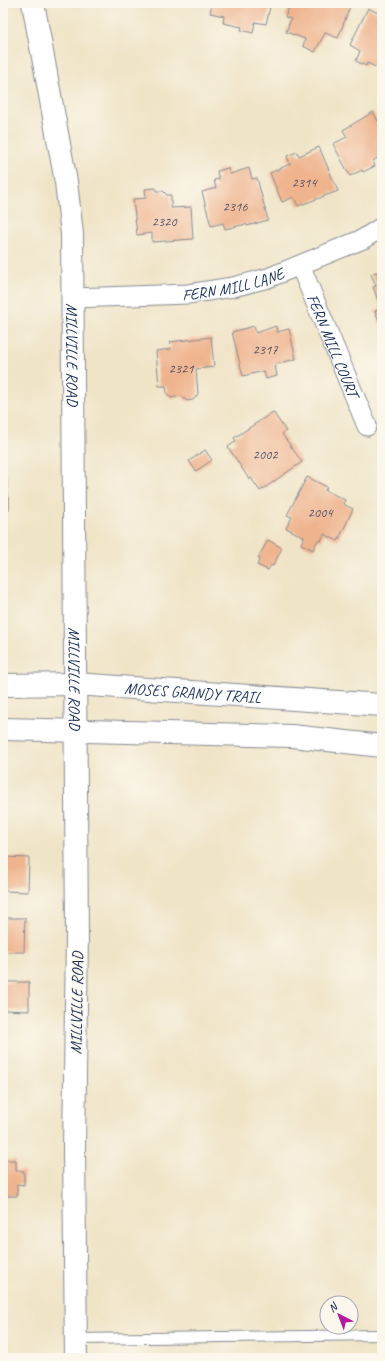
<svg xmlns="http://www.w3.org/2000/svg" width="385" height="1361" font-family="Caveat,sans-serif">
  <rect width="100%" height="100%" fill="#fbf7ec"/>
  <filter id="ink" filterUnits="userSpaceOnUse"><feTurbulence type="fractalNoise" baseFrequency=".025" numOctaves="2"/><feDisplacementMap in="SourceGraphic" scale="8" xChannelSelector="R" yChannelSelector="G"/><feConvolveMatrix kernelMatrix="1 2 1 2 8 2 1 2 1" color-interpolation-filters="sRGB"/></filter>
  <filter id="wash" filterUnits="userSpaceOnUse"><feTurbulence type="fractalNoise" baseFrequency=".012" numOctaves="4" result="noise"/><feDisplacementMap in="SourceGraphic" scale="16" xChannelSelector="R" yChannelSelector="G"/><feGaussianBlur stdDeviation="0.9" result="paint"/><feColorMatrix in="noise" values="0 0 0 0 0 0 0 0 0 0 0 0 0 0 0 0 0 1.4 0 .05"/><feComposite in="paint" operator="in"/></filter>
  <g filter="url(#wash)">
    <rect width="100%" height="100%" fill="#f0e4c7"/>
    <g id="blocks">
      <path fill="#efb48e" d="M212,3H271L266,24L255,22L253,33L241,30L242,27L223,23L224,16L210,13Z
        M291,3H348L351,4L338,38L325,33L315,52L303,46L305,39L286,32L291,19L285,17Z
        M368,8L382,15V70L367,63L366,66L356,61L360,51L350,45Z
        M373,112L378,121L382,119V163L379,157L373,161L375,166L363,172L362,170L350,176L333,144L347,137L343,130Z
        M319,147L338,191L298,206L294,197L282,202L270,173L290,164L287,156L297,152L299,156Z
        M228,168L230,174L249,168L252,179L257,178L268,220L247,226L246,224L225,229L223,223L211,226L202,192L216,188L214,180L219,179L217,171Z
        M156,188V191H163L167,195H171V208L191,207L193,239L152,242V233L137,235L133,199L146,198L145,189Z
        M382,270V328L375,311L381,309L373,287L376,286L371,274Z
        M254,326L256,333L276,326L277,332L289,329L296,359L275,364L277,376L266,379L264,371L243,376L232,332Z
        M211,337L214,367L196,369L198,394L193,400L187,401L181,396L171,398L167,394L166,386H159L156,351L171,349L170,342Z
        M273,412L286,431L282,434L302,462L260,491L251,478L249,479L228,447L236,441L234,438Z
        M205,450L212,460L196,471L189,461Z
        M307,477L327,487L325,490L345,500L343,504L353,509L338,541L324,534L321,541L318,540L313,550L301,544L304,537L286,528L292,517L287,515Z
        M3,479H7V498H9V510H6L5,530H3Z
        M268,540L282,548L273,566L271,565L268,570L257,565L260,559L258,558Z
        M3,857L29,858L28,892L3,891Z
        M3,918H25L24,952H3Z
        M3,982H29V1011L3,1010Z
        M3,1160H16V1171H24V1185L17,1184V1196H3Z"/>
    </g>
  </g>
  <g filter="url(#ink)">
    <use href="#blocks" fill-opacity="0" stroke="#868a92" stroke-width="1"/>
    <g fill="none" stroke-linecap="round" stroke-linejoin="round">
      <g stroke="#868a92" stroke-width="12">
        <path id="service" d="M76,1339L382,1335"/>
      </g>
      <g stroke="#868a92" stroke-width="21">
        <g id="minor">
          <path id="s1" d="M300,265L367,426"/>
          <path id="s2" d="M73,298L188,294L233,287L268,278L363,239L382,227"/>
        </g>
      </g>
      <g stroke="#868a92" stroke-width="24">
        <g id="tertiary">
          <path id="s3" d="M33,3L66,182L72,234L77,935L74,1147L76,1358"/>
        </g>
      </g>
      <g stroke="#868a92" stroke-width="24">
        <g id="primary">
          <path id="s4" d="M3,685L75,684L382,705"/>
          <path d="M3,729L292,736L382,746"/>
        </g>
      </g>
      <use href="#service" stroke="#fff" stroke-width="10"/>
      <use href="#minor" stroke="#fff" stroke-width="19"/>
      <use href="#tertiary" stroke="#fff" stroke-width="22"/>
      <use href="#primary" stroke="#fff" stroke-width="22"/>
    </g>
  </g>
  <g text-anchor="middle" stroke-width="3.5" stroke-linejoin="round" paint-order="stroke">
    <g font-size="14" fill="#50506a">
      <text x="304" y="187">2314</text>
      <text x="235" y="211">2316</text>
      <text x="164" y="226">2320</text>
      <text x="265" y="354">2317</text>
      <text x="181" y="373">2321</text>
      <text x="265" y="459">2002</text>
      <text x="320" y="517">2004</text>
    </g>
    <g font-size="16" fill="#1b2f5e" stroke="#fbf7ec">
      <text dy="6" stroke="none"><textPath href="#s2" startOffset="161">FERN MILL LANE</textPath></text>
      <text dy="6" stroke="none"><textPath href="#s1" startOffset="87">FERN MILL COURT</textPath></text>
      <text dy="6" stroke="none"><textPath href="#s3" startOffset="355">MILLVILLE ROAD</textPath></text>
      <text dy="6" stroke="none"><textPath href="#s3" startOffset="679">MILLVILLE ROAD</textPath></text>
      <text dy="6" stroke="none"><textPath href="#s4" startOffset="190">MOSES GRANDY TRAIL</textPath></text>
      <text transform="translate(76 1003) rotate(-89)" y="6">MILLVILLE ROAD</text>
    </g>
  </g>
  <rect width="385" height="1361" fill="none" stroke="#fbf7ec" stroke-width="16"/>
  <g transform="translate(339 1315) rotate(318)"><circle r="19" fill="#fbf7ec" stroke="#a1a7b3"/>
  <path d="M0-3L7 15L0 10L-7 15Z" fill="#b5179e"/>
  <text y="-6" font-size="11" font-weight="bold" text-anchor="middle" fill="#1b2f5e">N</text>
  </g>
</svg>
